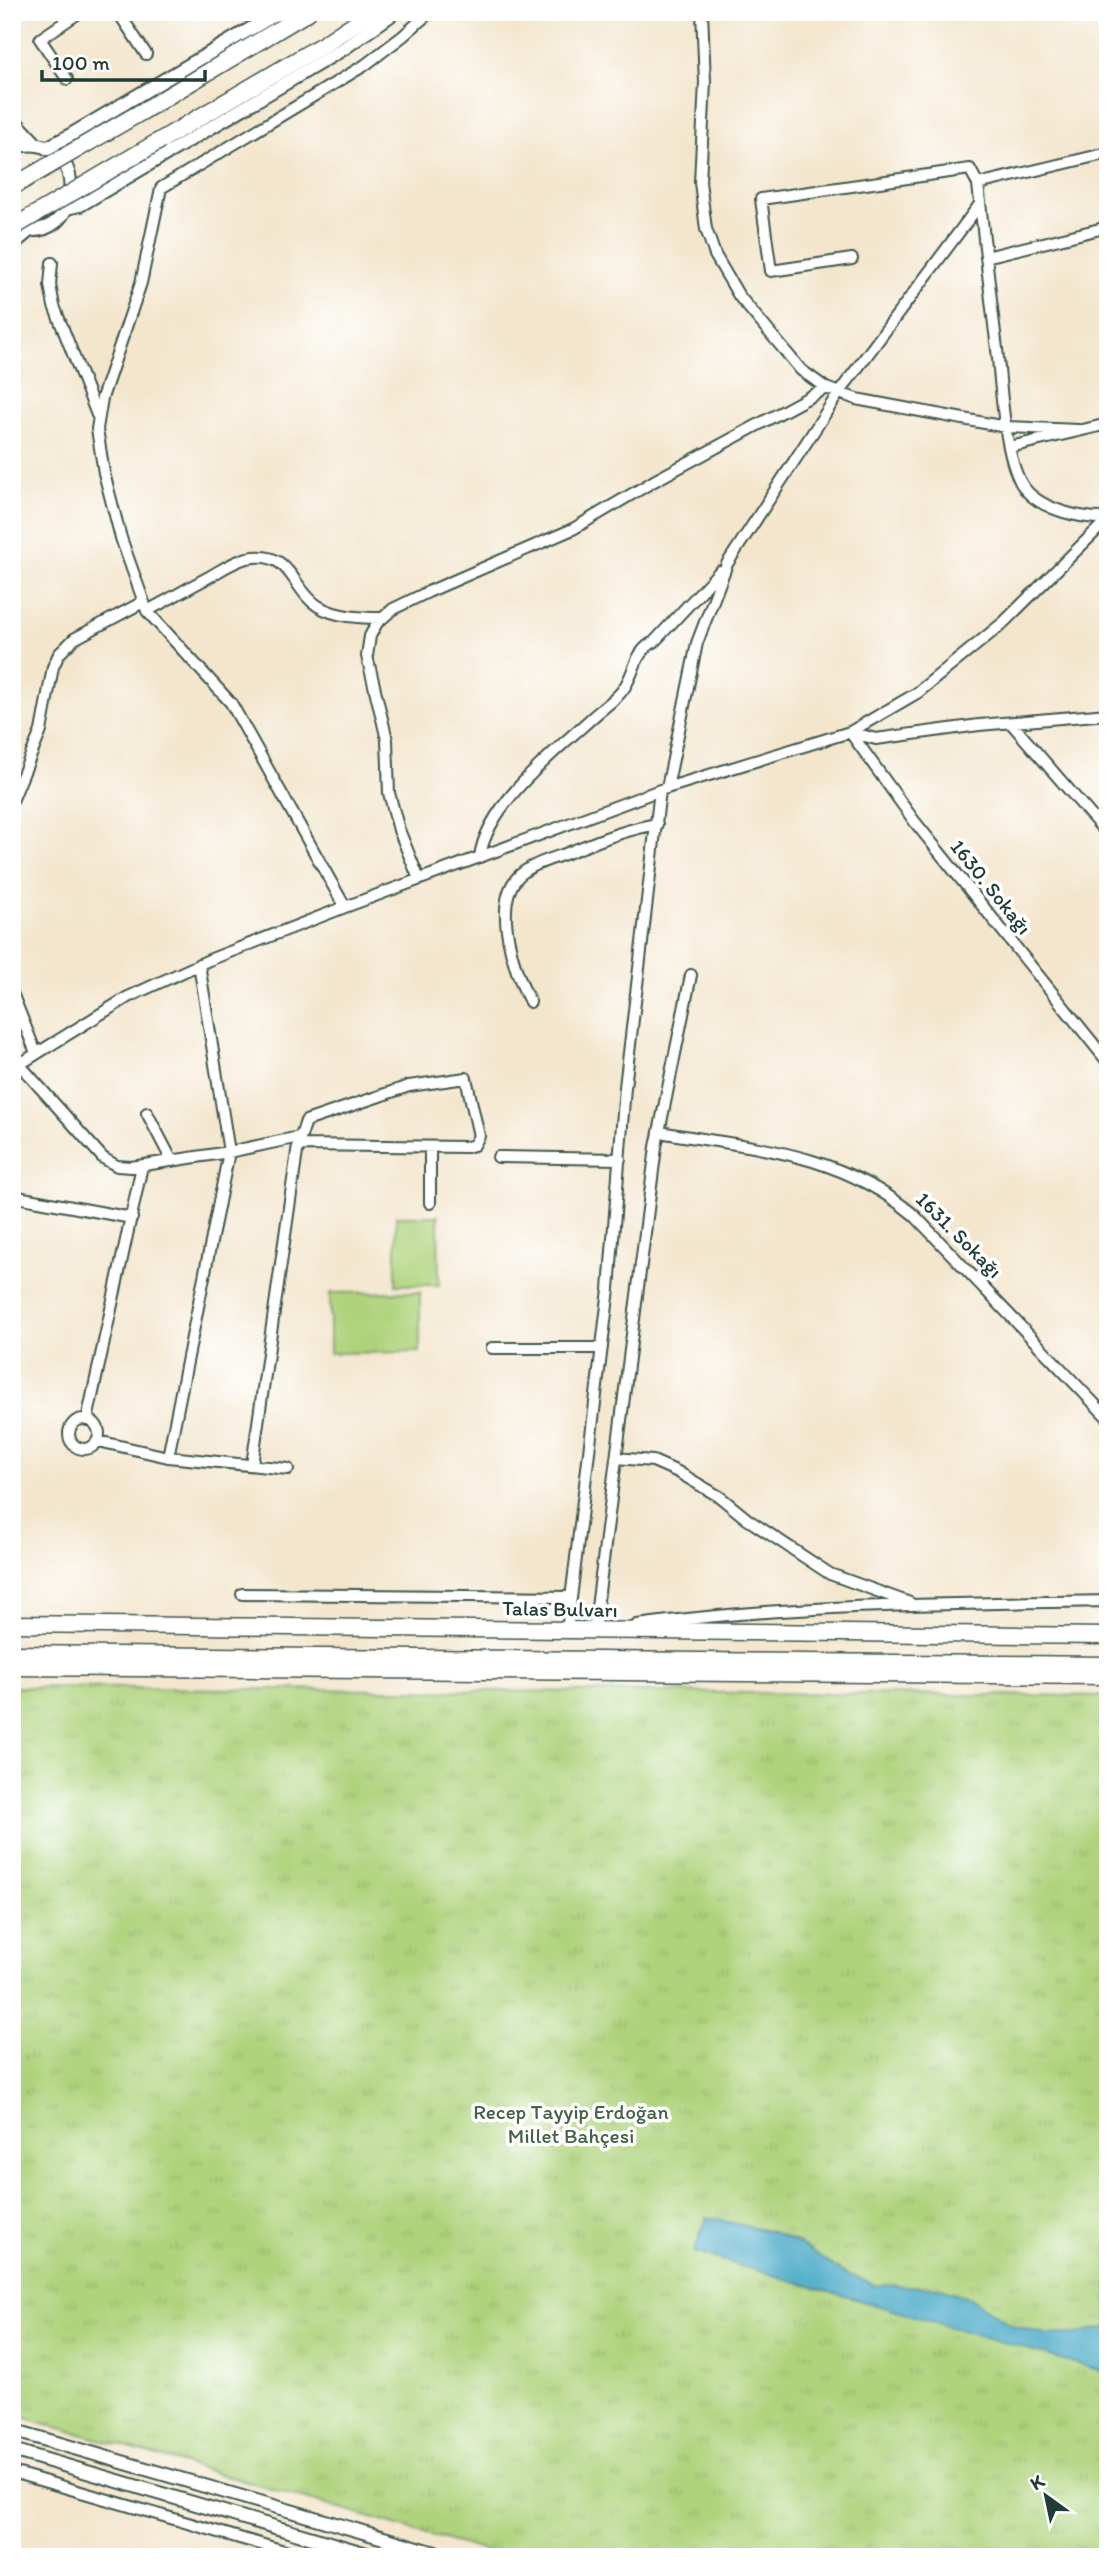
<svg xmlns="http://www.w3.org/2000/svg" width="1120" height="2569" font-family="Itim,sans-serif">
  <defs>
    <pattern id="park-tufts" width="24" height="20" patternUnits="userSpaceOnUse" patternTransform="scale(1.75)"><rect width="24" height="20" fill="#aed37c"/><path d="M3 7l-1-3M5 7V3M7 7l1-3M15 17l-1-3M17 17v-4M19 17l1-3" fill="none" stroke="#95b66c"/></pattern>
  </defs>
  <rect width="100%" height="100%" fill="#fff"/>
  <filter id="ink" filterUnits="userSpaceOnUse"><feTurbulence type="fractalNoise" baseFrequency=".0143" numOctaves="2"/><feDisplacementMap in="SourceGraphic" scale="14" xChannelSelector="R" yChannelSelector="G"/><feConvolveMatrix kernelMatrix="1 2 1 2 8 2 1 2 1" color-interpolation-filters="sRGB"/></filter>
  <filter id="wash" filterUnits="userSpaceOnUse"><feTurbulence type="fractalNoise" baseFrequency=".00686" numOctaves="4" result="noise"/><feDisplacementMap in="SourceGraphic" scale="28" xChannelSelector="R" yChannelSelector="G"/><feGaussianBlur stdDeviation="1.57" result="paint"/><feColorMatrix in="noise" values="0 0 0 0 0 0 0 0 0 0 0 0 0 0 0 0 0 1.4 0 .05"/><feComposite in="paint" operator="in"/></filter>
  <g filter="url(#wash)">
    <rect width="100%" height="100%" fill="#f3e6cd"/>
    <path fill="#aed37c" stroke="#668858" stroke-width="2" d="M396,1216H438L439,1285H396Z
      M420,1292V1352L330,1353V1293Z"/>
    <path fill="url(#park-tufts)" stroke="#668858" stroke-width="2" d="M12,1687L1108,1696V2557H506L12,2414Z"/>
    <path fill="#47a9c7" stroke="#33737e" stroke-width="2" d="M707,2217L772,2232L798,2243L842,2272L876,2285L938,2287L970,2298L1014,2326L1047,2334H1073L1108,2327V2373L694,2252Z"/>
  </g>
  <g filter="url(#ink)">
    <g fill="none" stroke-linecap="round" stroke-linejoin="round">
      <g stroke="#3f564b" stroke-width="14">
        <path id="minor" d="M118,12L146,54
          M702,12L705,82L700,182L706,229L715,255L739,296L801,370L826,388L856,399L1006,427L1078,430
          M67,79L40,39L80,12
          M978,184L1108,153
          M986,257L1108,227
          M852,259L771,271L761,199L970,169L978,184C984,239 990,294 997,349C1001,383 1004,463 1025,489C1042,510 1081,519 1108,518
          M52,263L50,285L54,306L97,415
          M1010,447L1108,424
          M147,611C168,600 188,588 209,577C221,570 234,561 247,558C292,549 291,589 318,606C336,617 361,618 381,618
          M1011,723L1108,835
          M850,732L915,822L1108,1062
          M850,732L876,739L979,725L1108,714
          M667,788L697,643L727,564L838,394L980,204
          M12,801L41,731L53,667L59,654L74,639L143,602
          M480,856C488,803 556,751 594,716C603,708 615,700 622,691C635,675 634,651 654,642L720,571
          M419,879L399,830L389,793L387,740L367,656L370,636L377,623L393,609L428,592L573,529L654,481L826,388
          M345,907L231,703L147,611L121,538L104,473L97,429L102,398L141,283L161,188L365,65L403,36L430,12
          M12,993L36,1053
          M530,1002C515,973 492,906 517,878C530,863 557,858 575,850C602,839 628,829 657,824
          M19,1064L103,1158L117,1166L131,1167L229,1152L299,1137
          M12,1069L128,997L209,960L345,907L660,790L850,732L917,693L1003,623L1108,519
          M147,1113L172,1161
          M659,1132C753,1148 837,1151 914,1215L1108,1418
          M498,1157L620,1159
          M12,1196L132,1218
          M430,1203V1147
          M492,1348H602
          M69 1434a15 15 0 1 1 30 0a15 15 0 1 1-30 0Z
          M87,1420L142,1166
          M98,1441L168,1457L288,1469
          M168,1457L229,1152L199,964
          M616,1458L653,1461L678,1472L720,1497L747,1519L830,1574L910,1603
          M252,1465L298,1145L306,1121L409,1086L466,1078L479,1136L474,1145L467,1147L298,1145
          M242,1594L571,1597
          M637,1625C793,1604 951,1604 1108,1601
          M601,1630L594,1631L656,1147L691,975
          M567,1631L609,1289L625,1087L660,790
          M12,2472L305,2557"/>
      </g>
      <g stroke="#3f564b" stroke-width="16">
        <path id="tertiary" d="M12,118L37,145
          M12,148C89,122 91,252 12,227
          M46,148L69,136L279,12
          M67,208L80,205L343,49L395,12
          M12,245L30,230
          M12,2430L449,2557
          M12,2450L377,2557"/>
      </g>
      <g stroke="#3f564b" stroke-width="19">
        <path id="primary" d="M143,111L308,12
          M161,140L324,44L372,12
          M12,1624L1108,1636
          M12,1654L1108,1665
          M12,1667L1108,1676"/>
      </g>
      <use href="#minor" stroke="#fff" stroke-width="10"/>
      <use href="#tertiary" stroke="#fff" stroke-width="12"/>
      <use href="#primary" stroke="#fff" stroke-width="16"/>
      <g stroke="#3f564b" stroke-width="19" stroke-linecap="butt">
        <path id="primary-bridge" d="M12,187L143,111
          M12,228L161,140"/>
      </g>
      <use href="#primary-bridge" stroke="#fff" stroke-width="16"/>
    </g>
  </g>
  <g text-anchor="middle" stroke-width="7" stroke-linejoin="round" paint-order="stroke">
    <g font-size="21" fill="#1f3d34" stroke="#fff">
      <text transform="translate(991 887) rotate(51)" y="7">1630. Sokağı</text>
      <text transform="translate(959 1235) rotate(45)" y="7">1631. Sokağı</text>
      <text transform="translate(560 1609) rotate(1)" y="7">Talas Bulvarı</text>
    </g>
    <g font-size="21" fill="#436246" stroke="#fff">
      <text x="571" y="2119">Recep Tayyip Erdoğan<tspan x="571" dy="24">Millet Bahçesi</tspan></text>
    </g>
  </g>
  <rect width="1120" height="2569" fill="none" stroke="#fff" stroke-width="42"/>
  <g transform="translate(1046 2496) rotate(327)" stroke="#ffffff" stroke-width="5" paint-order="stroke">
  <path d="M0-5L12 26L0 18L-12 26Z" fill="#1f3d34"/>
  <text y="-10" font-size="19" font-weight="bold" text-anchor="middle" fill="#1f3d34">K</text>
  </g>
  <path d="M42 70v10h163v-10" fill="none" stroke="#1f3d34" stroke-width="3.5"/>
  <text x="52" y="70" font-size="21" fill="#1f3d34" stroke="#ffffff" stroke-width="5" paint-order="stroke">100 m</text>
</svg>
